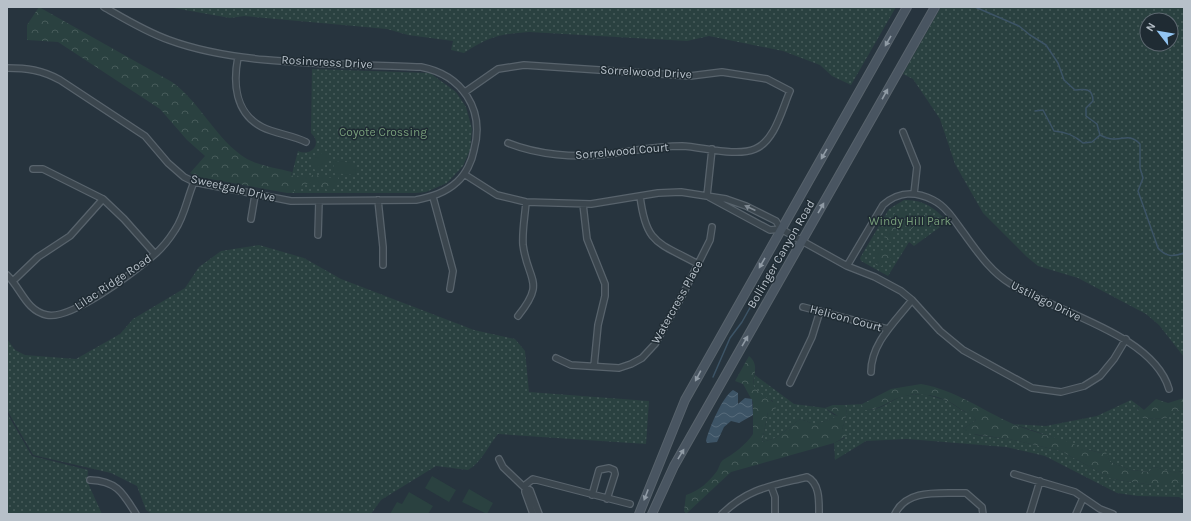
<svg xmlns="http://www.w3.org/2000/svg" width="1191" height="521" font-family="Karla,sans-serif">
  <defs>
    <pattern id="grass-dots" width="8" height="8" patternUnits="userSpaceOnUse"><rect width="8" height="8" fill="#2a4140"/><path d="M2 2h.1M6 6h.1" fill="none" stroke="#475b5a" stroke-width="1.8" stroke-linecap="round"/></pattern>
    <pattern id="forest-crowns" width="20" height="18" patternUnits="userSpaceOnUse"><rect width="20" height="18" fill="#2a4140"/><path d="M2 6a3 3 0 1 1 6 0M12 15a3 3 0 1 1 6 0" fill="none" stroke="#475b5a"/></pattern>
    <pattern id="garden-furrows" width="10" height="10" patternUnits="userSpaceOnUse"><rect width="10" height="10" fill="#2a4140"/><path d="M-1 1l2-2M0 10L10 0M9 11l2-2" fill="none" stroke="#475b5a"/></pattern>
    <pattern id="water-waves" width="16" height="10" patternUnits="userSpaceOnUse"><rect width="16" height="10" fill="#3d5466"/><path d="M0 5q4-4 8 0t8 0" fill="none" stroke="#576b7b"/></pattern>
  </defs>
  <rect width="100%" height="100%" fill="#27343e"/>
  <path fill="url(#grass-dots)" fill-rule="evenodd" d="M168,7H896L851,85L832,76L820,65L783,51L709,36L687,41L529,32C500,34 488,37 464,53L451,50L453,41L408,35L387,29L244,16L230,18Z
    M941,7H1184V357L1159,325L1146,314L1078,278L1038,266L1027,257L983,213L955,164L940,119L913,79L903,74ZM1147,20H1171V44H1147Z
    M312,69L430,73L456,92L466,107L472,129L470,150L463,166L447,183L426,192L416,193H287L298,151C311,157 323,144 311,133Z
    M904,200C922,199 936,208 947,222L914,246L909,242L888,276L861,261L860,258L889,209Z
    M259,245L304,258L341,279L474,330L515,339L525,351L529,392L649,401L646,444L498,434C488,446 482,462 468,470L436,466L381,500L371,514H152L146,510L137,486L111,473L33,455L7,410V339L15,350L25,355L76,359L120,334L133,319L185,288L199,267L221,251Z
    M755,375L794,404L825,408L834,415L839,416L820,423H811L800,419L776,438L762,442L768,412L773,401C763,397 758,394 753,385Z
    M924,394L948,401L963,411L972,414L976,420L963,429L976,435L1009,439L1061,451L1112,479L1153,485L1184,481V500L1179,497L1138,496L1117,493L1045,456L1006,447L907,439L866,441L835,460L834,443L845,438L842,430L847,413L845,405L862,404L864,410C877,411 885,405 896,399C905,394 915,395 924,394Z
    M1131,400L1139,406L1137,410L1145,419L1166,418L1176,411L1184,408V470C1172,476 1164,468 1153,467L1149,472L1131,470L1110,462L1104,449L1101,453L1078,447L1067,442L1014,424L1046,426L1097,416Z
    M7,413L32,456L88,470L87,481L102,514H7Z"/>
  <path fill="url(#forest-crowns)" d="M39,7L172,82C201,103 216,140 247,159C260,166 278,168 292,172L291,175L293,176L316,175L326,178L339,177L329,192C326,190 326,187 322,185C314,179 302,185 294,190V193H287L199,177L190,173L205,156L187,140L160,109L58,42L27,40V25Z
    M905,212L910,217L905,223H898L900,232L893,233L890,238L891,242L886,243L884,235L890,231L889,226L894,221V214Z
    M879,250L889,251L892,256L889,262L886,260L882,266L876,265L874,261L876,253Z
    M749,356C759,364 754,374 753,385C760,397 771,397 777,407L773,411L768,412L762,442L776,438L800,419L811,423H820L838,416L825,408L833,405H845L847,413L842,430L847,436L834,443L731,472L686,514L684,511L686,495C699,491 709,482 717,471C719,468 720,462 723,460C732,455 747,444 753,434V402L743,384L735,381Z
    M921,384C955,390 982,410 1013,424C1029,431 1047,435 1063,440C1076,445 1087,450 1101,453L1104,448L1110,462L1131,470L1149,472L1153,467C1164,468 1173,476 1184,470V481L1172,485H1153L1112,479L1061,451L1009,439L965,433L963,429L976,420C972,413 966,413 959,408C943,395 917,390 898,398C885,403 878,411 863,410L862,404L891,389Z
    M1184,398V408L1176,411L1166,418L1145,419L1136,414L1139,406L1144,410L1156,399L1168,403Z"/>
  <path fill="url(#garden-furrows)" d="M918,215H929L932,218L920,229L910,230L908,225C908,219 912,216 918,215Z"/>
  <path fill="#2a4140" d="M324,151L329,158L315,170L310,163Z
    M334,161L356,163L355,175L333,173Z
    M432,476L456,490L449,502L425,488Z
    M469,489L493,503L487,514L462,502Z
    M409,492L433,506L428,514H390L397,502L402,504Z"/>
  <path fill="url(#water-waves)" d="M733,390L738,393V404L745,398L752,399L753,415L739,423L731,421L724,427L717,442L707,443L706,441C709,428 723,396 733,390Z"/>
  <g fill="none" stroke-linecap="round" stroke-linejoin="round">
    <path stroke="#3d5466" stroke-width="1.5" d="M975,7L1019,26L1030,35L1046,45L1058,63L1064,80L1075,90C1085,89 1093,88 1093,101L1086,108V116L1097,124L1100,135
      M1035,111L1043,110L1054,131C1066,132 1074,135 1083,143L1092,142L1100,135
      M1100,135C1104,137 1109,139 1113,139C1124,140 1129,133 1140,144V168L1143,178L1138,191L1158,248C1166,257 1173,257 1184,253
      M713,377L730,338L742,322L783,249"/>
    <g stroke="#58636c" stroke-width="8">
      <path id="minor" d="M238,57C233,83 235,113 262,127C276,134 292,135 306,142
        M7,68C27,68 42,70 60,80L145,136L168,163L184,177L194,182L291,201L416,200C431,197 445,193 457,182C466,174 472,161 474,150C485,109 462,75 421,67C343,63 242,67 169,40C146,32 125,19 104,7
        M465,92L498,69L524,65L690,76L722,72L767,79L790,91C782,109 775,141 755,149C736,157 703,147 682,146C656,146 633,151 607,154C575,158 538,155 508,143
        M903,132L917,167L914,194
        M33,169H43L103,199L124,219L155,254
        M464,174L497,195L526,202L591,204L658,193L681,192L726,199L746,206L776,221L781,229L802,241L847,266L875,277L901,291L912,300L940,331L963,350L1032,388L1061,392L1084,386L1100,376L1114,359L1126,339
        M640,196C646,245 658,242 698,264
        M707,196L712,149
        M433,197L453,271L450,289
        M709,197L770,230L781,229
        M378,200L383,247V265
        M583,204L587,239L605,284V296L598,325L594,366
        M251,219L255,195
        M318,235L319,201
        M847,266L883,205C899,191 915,191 933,200C945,206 953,218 960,228C975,248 989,271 1011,284C1055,312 1153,334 1169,389
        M7,275C21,288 26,311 47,315C72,320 134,272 154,255C161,249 170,238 175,230C185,215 187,198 194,182
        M13,281L38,257L70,236L103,199
        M803,307L888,329
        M518,316C546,281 528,282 523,245C522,231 525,216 526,202
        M556,358L571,365L619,368L631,364L642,358L655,344L683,294L710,240L712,227
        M871,372C871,343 895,322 912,300
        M790,383L812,337L820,311
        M499,459L503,467L525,488L530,490L539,514
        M1014,474L1075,492L1100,509L1113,514
        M90,480C117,481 123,493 136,514
        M524,486L533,479L630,504
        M771,486L775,497V514
        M525,488V492L533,514
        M592,495L599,470L609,468L614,470L615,474L607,499
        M722,514C749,488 771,486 807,477C820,483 819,502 819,514
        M895,514C907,488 941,494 966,493L982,507L983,514
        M1030,514L1040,481
        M1076,514L1083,498"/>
    </g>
    <g stroke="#58636c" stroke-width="10">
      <path id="secondary" d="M639,514L685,400L907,7
        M652,514L674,466L935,7"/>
    </g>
    <use href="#minor" stroke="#3b464e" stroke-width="5.5"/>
    <use href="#secondary" stroke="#495561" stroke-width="8"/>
  </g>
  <defs><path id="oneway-solid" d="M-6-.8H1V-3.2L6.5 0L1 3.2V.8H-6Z"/></defs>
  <g fill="#909ba5">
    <use href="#oneway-solid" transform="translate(888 41) rotate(120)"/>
    <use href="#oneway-solid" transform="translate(885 94) rotate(-61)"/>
    <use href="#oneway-solid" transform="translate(824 154) rotate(120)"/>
    <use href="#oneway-solid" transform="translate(821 208) rotate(-60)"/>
    <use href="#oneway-solid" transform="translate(762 263) rotate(120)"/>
    <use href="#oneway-solid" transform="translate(745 341) rotate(-60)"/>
    <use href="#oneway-solid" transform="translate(698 376) rotate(118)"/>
    <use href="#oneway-solid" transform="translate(681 454) rotate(-59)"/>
    <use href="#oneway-solid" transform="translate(646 495) rotate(111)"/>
  </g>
  <use fill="#7f8992" href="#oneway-solid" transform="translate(750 208) rotate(-155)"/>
  <g text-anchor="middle" stroke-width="3" stroke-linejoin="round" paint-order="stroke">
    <g font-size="12" fill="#b7c0c9" stroke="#1f2b33">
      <text transform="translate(327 62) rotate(3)" y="4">Rosincress Drive</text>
      <text transform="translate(646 72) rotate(3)" y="4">Sorrelwood Drive</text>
      <text transform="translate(622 151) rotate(-5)" y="4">Sorrelwood Court</text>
      <text transform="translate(233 188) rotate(13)" y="4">Sweetgale Drive</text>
      <text transform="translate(781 254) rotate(-60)" y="4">Bollinger Canyon Road</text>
      <text transform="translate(113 282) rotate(-34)" y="4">Lilac Ridge Road</text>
      <text transform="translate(1046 301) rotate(26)" y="4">Ustilago Drive</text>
      <text transform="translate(677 302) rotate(-61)" y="4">Watercress Place</text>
      <text transform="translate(846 318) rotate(15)" y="4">Helicon Court</text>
    </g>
    <g font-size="12" fill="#779d7a" stroke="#1f2b33">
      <text x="383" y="136">Coyote Crossing</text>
      <text x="910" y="225">Windy Hill Park</text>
    </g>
  </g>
  <rect width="1191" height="521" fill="none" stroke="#b7c0c9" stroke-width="16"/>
  <g transform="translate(1159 32) rotate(301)"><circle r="19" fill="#1f2b33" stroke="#5c676f"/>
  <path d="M0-3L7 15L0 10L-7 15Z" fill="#93c5f2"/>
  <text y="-6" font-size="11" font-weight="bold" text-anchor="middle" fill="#b7c0c9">N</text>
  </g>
</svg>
